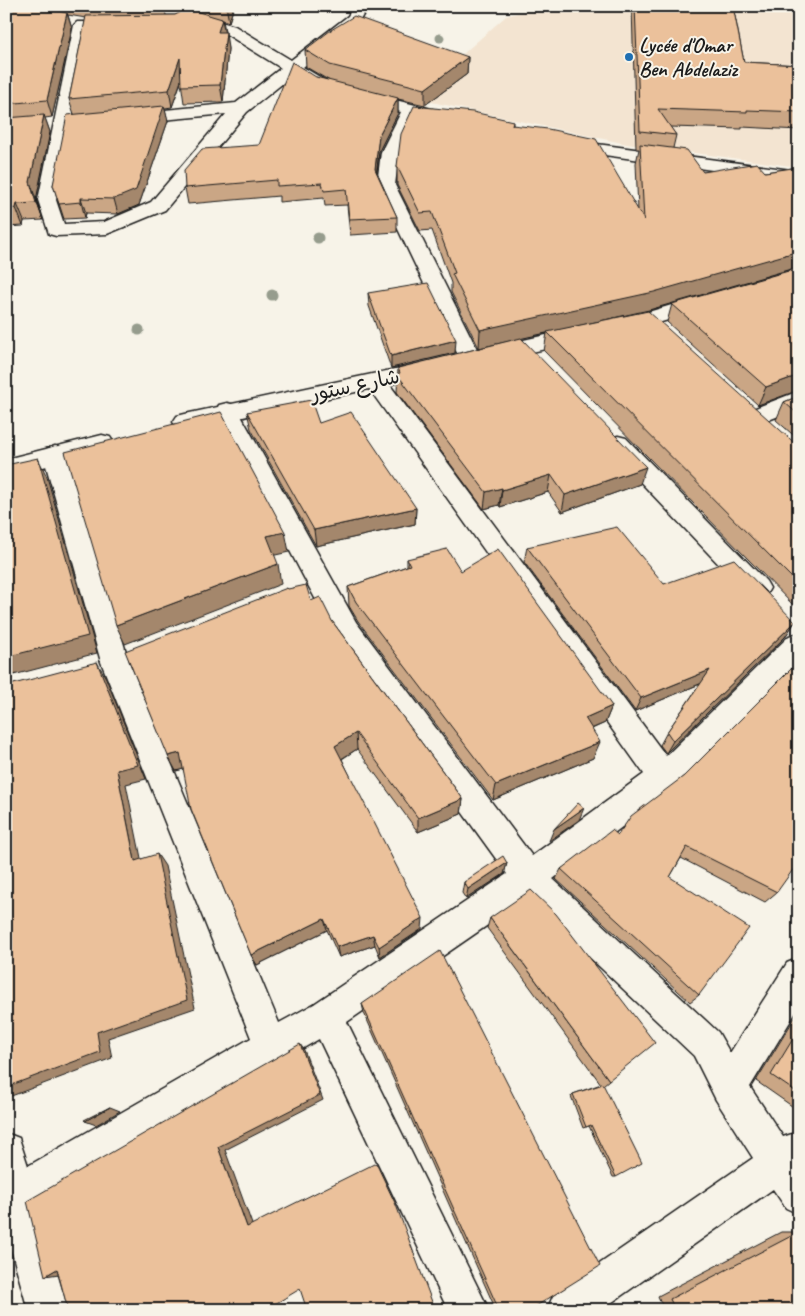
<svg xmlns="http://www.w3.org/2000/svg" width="805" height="1316" font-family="Caveat,'Playpen Sans Arabic',sans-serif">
  <rect width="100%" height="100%" fill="#f7f3e8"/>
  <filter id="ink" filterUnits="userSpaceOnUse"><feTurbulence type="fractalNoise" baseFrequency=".02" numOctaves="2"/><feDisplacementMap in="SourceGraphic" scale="10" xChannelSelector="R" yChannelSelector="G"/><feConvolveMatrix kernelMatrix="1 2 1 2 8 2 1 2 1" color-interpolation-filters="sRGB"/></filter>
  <g filter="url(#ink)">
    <path fill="#f3e4d1" d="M544,6H799V167L627,144L413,98L506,16Z"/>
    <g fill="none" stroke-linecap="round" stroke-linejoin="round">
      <g stroke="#1c1c1c" stroke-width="3">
        <path id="street" d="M141,6H166L235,26L291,60L348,16L353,6H368L359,22L303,67L328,82L330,86L328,90H316L293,75L247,112L165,210L107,234L56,236L49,234L38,200L74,25L77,22H87L90,25L56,200L64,224L104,222L151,202L226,114L130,123L124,122L121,118L124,114L236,103L281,68L223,32L143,9Z
          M363,92L456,115L459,119L456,123L450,124L416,116L399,152L395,185L482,359L479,364L471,366L463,364L460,359L377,185L381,152L401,112L357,101L355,97L357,93Z
          M567,140L799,171V182L561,149L558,145L561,141Z
          M376,374L384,377L666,756L789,636L799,633V662L675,787L553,879L718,1032L730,1053L787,963L799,958V1007L750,1087L783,1137L795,1133L799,1134V1214L786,1208L773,1189L601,1310H547L553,1296L753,1158L716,1100L694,1056L527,898L347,1022L489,1310H448L319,1039L36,1203L68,1310H28L6,1231V1133L19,1138L28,1166L251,1038L101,662L43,455L47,449L55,446L63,449L67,455L129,662L279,1023L314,1004L507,874L336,638L216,411L219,405L227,403L235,405L356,622L532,856L644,774L368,387L365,382L368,377Z
          M799,391V408L756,425L748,423L745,417L748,411Z
          M618,436L626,438L766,581L770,588L766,595L757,599L748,595L610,450L606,444L610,438Z"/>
      </g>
      <g stroke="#1c1c1c" stroke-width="3">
        <path id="secondary" d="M705,295L712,297L715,302L712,307L648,326L492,361L484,359L481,354L484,349L492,347L645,313Z
          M433,361L441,363L444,368L441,373L185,430L177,428L173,422L177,416L185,414Z
          M102,435L110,437L114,443L110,449L6,477V459Z"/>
      </g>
      <use href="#street" fill="#f7f3e8" fill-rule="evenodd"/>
      <use href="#secondary" fill="#f7f3e8" fill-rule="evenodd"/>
    </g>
    <g fill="#969c8d">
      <circle cx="440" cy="38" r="4.5"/>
      <circle cx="318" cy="238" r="5.5"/>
      <circle cx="272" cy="295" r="5.5"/>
      <circle cx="139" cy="330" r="5.5"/>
    </g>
    <path fill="#caa685" stroke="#1c1c1c" d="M6,6H164L166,15H175L181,12L184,9L173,6H234L229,22L223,20L228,49L223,102L184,103L181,82L172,107L165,108L168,121L139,205L118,214L86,213L85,218L64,219L53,185L74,114L69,99L86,18L68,15L72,29L52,117L45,118L50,132L36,200L43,220L24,221L23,226L6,227Z
      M632,6H733L744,62L799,65V130L742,127V129L670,127L676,135L673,148L703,172H765L799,167V267L649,310L585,324L799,447V611L544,351L547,333L521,338L640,484L562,512L548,492L500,507L499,505L484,509L397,392L398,368L505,342L479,348L451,292V283L432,230L420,231L397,185V166L513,121V125L638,211L636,163L639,149H636Z
      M305,50L468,57L467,74L425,105L398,99V113L379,151L377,173L397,217V232L350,235L347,205L325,206L324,198L279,202V196L188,204L185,188L259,145L316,77L330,81L306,67Z
      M799,268V390L758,405L667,322L672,304Z
      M368,293L455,353L391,368L369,306Z
      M799,396V440L776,420L784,402Z
      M247,412L319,423L416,508L415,524L316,546L251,429Z
      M527,547L664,584L795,622L785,637L666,753L660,745L667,732L700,684L635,711L524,562Z
      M407,559L461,571L612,706L605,723L592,729L593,758L493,800L358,621L349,606L348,587L407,566Z
      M288,589L311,601L332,621L463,799L461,814L418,832L357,749L342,759L422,929L380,957L375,945L339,957L327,930L257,965L251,955L183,769L176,771L168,756Z
      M684,776L777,892L765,902L681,858L670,877L699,995L690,1002L556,879L561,869L618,835Z
      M507,863L504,874L466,899L462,893L464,882Z
      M490,918L609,1080L603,1085L616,1177H613L589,1126L583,1128L571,1096L573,1094L601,1084L487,928Z
      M362,1004L530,1310H496L364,1013Z
      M799,1011V1111L756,1081Z
      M781,1232H799V1310H664L658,1296Z"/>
    <path fill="#a4876c" stroke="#1c1c1c" d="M226,6H234L229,22Z
      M67,13L72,29L52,117L47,100Z
      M222,19L225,35L218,32Z
      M226,32L228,49L223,102L220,85Z
      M468,57L467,74L425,105V89Z
      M180,58L183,75L172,107L169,90Z
      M398,98V113L379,151L375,185V169L379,135Z
      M164,106L168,121L139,205L118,214L114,199Z
      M44,115L50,132L36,200L43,220L30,182Z
      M81,198L86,213L85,218L81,202Z
      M17,204L24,221L23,226L16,208Z
      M799,251L798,267L649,310L479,348L480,330Z
      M456,340L455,353L391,368V356Z
      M799,375V390L758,405L766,387Z
      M38,458L47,477L97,653L6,677V657Z
      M646,467L640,484L562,512L565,495Z
      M551,475L548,492L500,507L502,490Z
      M502,488L499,505L484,509L486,492Z
      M416,508L415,524L316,546L314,530Z
      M285,532L289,552L271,556L267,536Z
      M278,564L281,584L125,644L116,625Z
      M795,622L785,637L666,753L673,741Z
      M97,662L106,678L146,779L126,784L144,873L135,861L117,770Z
      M710,670L702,683L635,711L641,698Z
      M612,706L605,723L579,734L585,718Z
      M356,733L357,749L338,761L335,746Z
      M600,742L593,758L493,800L496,785Z
      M180,753L187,768L176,771L168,756Z
      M463,799L461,814L418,832V818Z
      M584,808L579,820L549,841L554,829Z
      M157,854L165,866L195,1008L108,1038L112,1058L6,1098V1087L97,1032Z
      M507,863L504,874L466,899L468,889Z
      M423,918L422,929L380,957L379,947Z
      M324,919L327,930L257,965L251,955Z
      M373,935L375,945L339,957L337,947Z
      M300,1044L304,1050L323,1100L225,1150L253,1227H247L218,1147Z
      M110,1107L120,1111L96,1125L85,1121Z
      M57,1269L59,1274L45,1276Z"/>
    <path fill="#ebc19b" stroke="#1c1c1c" d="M6,6H36L67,13L47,100L6,104Z
      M635,6H733L744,62L799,65V112L747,110V112L658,109L676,135L640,131Z
      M185,8L222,19L218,32H226L220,85L181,86L180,58L169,90L69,99L86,16L175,15L181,12Z
      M354,16L468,57L425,89L330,65L305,50L331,30Z
      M292,62L316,77L398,98L379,135L375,169L397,217L349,219L346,189L324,191L322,183L277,186V180L185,188L184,170L202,149L259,145Z
      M164,106L136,190L114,199L81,198V202L59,204L53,185L67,115Z
      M414,106L473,112L513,121L512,125L548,129L596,139L644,220L640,144L687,150L703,172L757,163L765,172L799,167V251L654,292L480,330L452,274L455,273L432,212L420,213L397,166L401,134Z
      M44,115L30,182L36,203L17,204L16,208L6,209V118Z
      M799,268V375L766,387L672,304Z
      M428,283L456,340L391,356L368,293Z
      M648,311L799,447V585L547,332Z
      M521,338L646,467L565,495L551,475L502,490V488L486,492L397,374L400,373L398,368Z
      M799,396V415L784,402Z
      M311,400L319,423L351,412L416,508L314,530L247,412Z
      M221,412L285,532L267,536L278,564L116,625L65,452Z
      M38,458L88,636L6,657V465Z
      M617,527L664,584L734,559L795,622L673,741L667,732L710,670L641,698L527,547Z
      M447,549L461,571L498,549L612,706L585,718L600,742L496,785L356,602L348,587L410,565L407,559Z
      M306,585L311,601L320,597L332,621L463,799L418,818L356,733L335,746L423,918L379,947L373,935L337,947L324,919L251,955L191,809L180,753L168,756L125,651L287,588L288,589Z
      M799,661V856L795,863L797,864L777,892L687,847L670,877L749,928L699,995L561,869L612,830L618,835L631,816L684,776Z
      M97,662L138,765L117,770L135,861L157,854L187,1000L97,1032L100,1052L6,1087V686Z
      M578,803L584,808L554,829Z
      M503,856L507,863L468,889L464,882Z
      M531,890L556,914L655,1043L609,1080L490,918Z
      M440,951L600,1266L530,1310H499L362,1004Z
      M799,1029V1094L771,1075Z
      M300,1044L320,1095L218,1147L247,1227L376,1163L396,1205L435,1310H307L300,1289L265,1310H68L57,1269L45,1276L27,1201Z
      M603,1084L642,1163L616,1177L591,1125L586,1127L573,1094Z
      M110,1107L85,1121L84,1120Z
      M799,1232V1310H675L670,1299Z"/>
  </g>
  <circle fill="#1f6fb2" stroke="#f7f3e8" stroke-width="2" cx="629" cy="57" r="5"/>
  <g text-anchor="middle" stroke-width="4" stroke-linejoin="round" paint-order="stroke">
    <g font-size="21" font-weight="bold" fill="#1c1c1c" stroke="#f7f3e8" text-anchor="start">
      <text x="639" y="52">Lycée d'Omar<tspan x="639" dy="24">Ben Abdelaziz</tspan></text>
    </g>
    <g font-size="21" fill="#1c1c1c" stroke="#f7f3e8">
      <text transform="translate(355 385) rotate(-12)" y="7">شارع ستور</text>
    </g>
  </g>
  <rect width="805" height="1316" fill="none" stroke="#f7f3e8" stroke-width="25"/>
  <rect x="12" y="12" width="780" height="1291" fill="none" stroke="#1c1c1c" stroke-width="2" filter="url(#ink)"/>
</svg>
